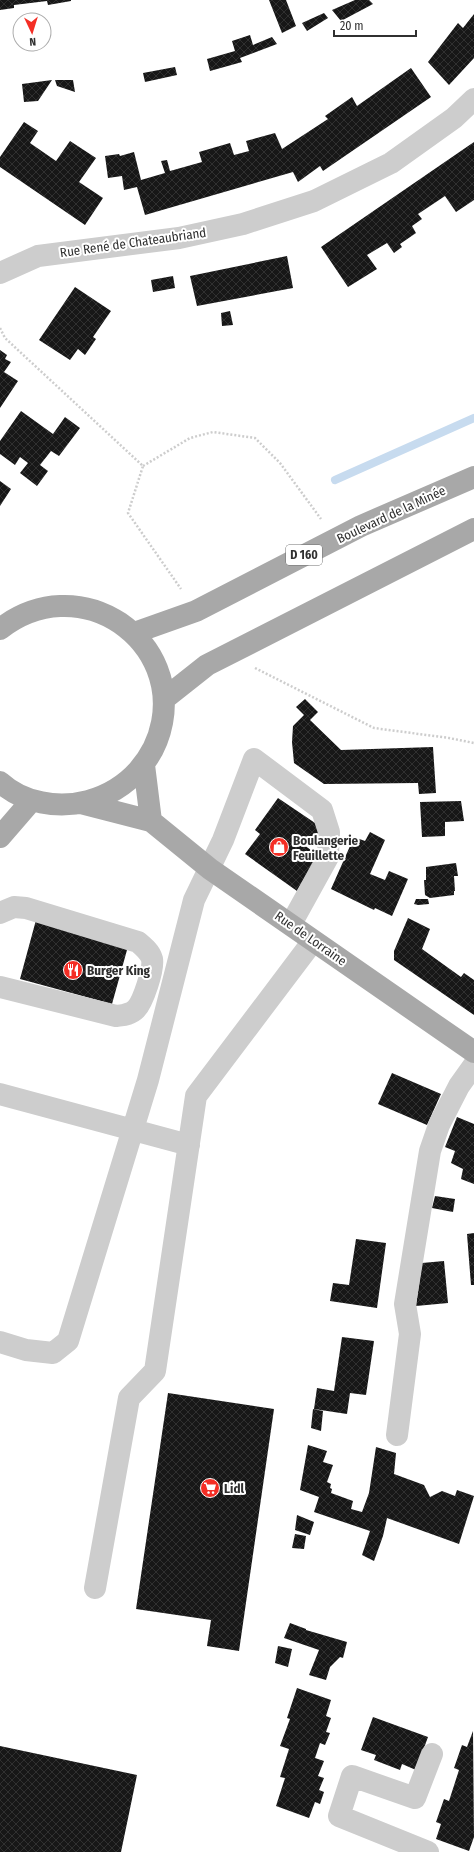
<svg xmlns="http://www.w3.org/2000/svg" width="474" height="1852" font-family="'Fira Sans Condensed',sans-serif">
  <defs>
    <pattern id="building-cross-hatch" width="8" height="8" patternUnits="userSpaceOnUse"><rect width="8" height="8" fill="#171717"/><path d="M0 0l8 8M0 8l8-8" fill="none" stroke="#303030"/></pattern>
  </defs>
  <rect width="100%" height="100%" fill="#fff"/>
  <g fill="none" stroke-linecap="round" stroke-linejoin="round">
    <path stroke="#c7dbef" stroke-width="8" d="M335,480L474,418"/>
  </g>
  <path fill="url(#building-cross-hatch)" d="M0,0H71V1L48,5L47,1L14,5V8L0,10Z
    M269,0H286L296,26L282,33Z
    M355,0H369L373,4L341,21L332,10Z
    M324,13L328,18L307,31L302,23Z
    M474,14V58L449,85L428,62L458,23L463,28Z
    M250,35L253,45L272,37L277,44L240,58L242,62L210,71L207,59L235,51L232,41Z
    M175,67L177,75L145,82L143,73Z
    M411,68L431,97L323,171L320,166L298,182L293,172L145,215L137,187L124,190L122,176L108,178L105,156L119,154L120,156L134,152L141,180L165,173L161,161L167,160L170,171L202,162L199,152L230,143L234,155L249,151L246,141L275,133L282,149L328,119L325,116L352,97L357,106Z
    M52,80L38,101L24,102L22,84Z
    M55,80H73L75,92L57,86Z
    M24,122L38,131L30,143L56,161L70,141L96,158L79,182L103,198L85,225L0,167V157Z
    M474,142V200L456,212L445,196L418,214L422,219L412,226L416,233L400,244L402,247L394,253L387,243L367,255L377,269L348,287L321,247Z
    M287,256L293,288L197,306L190,276Z
    M173,276L175,288L153,292L151,280Z
    M75,287L111,311L93,337L96,339L85,355L78,349L70,360L39,340Z
    M230,311L233,325L222,326L221,313Z
    M0,350L7,355L5,359L11,362L4,372L18,381L0,408Z
    M21,411L53,434L65,417L80,428L59,456L51,451L40,465L48,471L37,486L20,473L28,463L20,457L15,465L0,454V441Z
    M0,481L11,489L0,506Z
    M305,699L318,712L310,720L341,750L433,747L436,793L419,794L418,783L324,784L294,763L292,742L293,726L304,715L296,707Z
    M278,798L318,825L321,849L307,840L306,842L297,836L294,838L318,855L297,891L245,854L260,834L255,830Z
    M461,801L464,821L445,822V836L422,837L420,802Z
    M370,832L385,840L370,874L385,880L389,871L408,879L392,916L375,908L374,910L331,889L354,837L365,841Z
    M456,863L458,876H454L455,891H454V895L430,898L425,895L424,880H426V867Z
    M416,899H428L429,904L418,905L414,904Z
    M408,918L430,929L422,949L461,977L464,973L474,980V1015L394,960V951Z
    M36,920L132,932L112,1004L20,979Z
    M392,1073L441,1094L427,1125L378,1104Z
    M457,1117L474,1124V1184L461,1179L463,1169L451,1163L455,1151L445,1147Z
    M435,1196L455,1199L453,1212L432,1208Z
    M474,1233V1285H471L467,1234Z
    M356,1239L386,1243L377,1308L330,1301L333,1283L349,1285Z
    M444,1261L448,1303L416,1306L422,1263Z
    M342,1337L374,1341L366,1395L350,1393L347,1414L314,1409L317,1388L334,1391Z
    M168,1393L274,1409L239,1651L207,1646L211,1620L136,1609Z
    M313,1409L323,1411L321,1431L311,1428Z
    M308,1445L327,1451L323,1462L333,1465L327,1482L331,1484L330,1488L332,1489L331,1493L353,1501L351,1509L362,1512L369,1493L376,1447L396,1453L394,1474L424,1485L430,1497L442,1491L455,1496L457,1490L474,1496L459,1544L387,1518L383,1536L374,1561L362,1555L370,1531L314,1512L319,1497L300,1490Z
    M297,1515L314,1522L310,1535L295,1530Z
    M295,1534L306,1536L304,1549L292,1548Z
    M290,1623L306,1629V1630L347,1642L343,1658L340,1657L330,1667L326,1680L309,1675L319,1650L284,1638Z
    M278,1646L292,1649L288,1667L275,1663Z
    M297,1688L331,1700L326,1716L331,1718L326,1732L330,1733L325,1745L320,1743L315,1758L324,1761L318,1776L324,1778L319,1790L324,1792L320,1804L315,1802L309,1818L276,1806L285,1778L280,1777L289,1749L280,1746L290,1719L287,1718Z
    M373,1717L428,1737L416,1770L402,1764L400,1770L374,1760L376,1755L361,1750Z
    M473,1731L474,1837L469,1851L436,1839L441,1824L436,1822L444,1799L449,1801L459,1770L454,1768L462,1745L467,1747Z
    M0,1746L137,1775L121,1852H0Z"/>
  <g fill="none" stroke-linecap="round" stroke-linejoin="round">
    <path stroke="#cdcdcd" stroke-width="2.5" stroke-dasharray="2 2" stroke-linecap="butt" d="M0,328L5,338L143,466L128,513L181,589
      M143,466L190,438L213,432L255,438L280,463L321,519
      M255,668L374,728L449,738L474,743"/>
    <path stroke="#cdcdcd" stroke-width="22" d="M0,273L38,256L179,238L243,224L314,201L391,163L454,118L474,99
      M0,913L14,907L26,908L138,942C144,947 150,952 152,959C154,969 143,1002 136,1009C130,1015 123,1015 116,1016L0,987
      M0,1094L189,1145
      M0,1342L26,1350L53,1353L68,1341L148,1080L194,900L223,840L254,759L322,810L329,832L328,857L291,924
      M397,1435L410,1334L405,1304L430,1151L439,1125L459,1086L474,1065
      M95,1588L129,1398L155,1371L196,1096L313,941
      M428,1852L339,1816L352,1776L415,1798L432,1754"/>
    <path stroke="#a8a8a8" stroke-width="22" d="M0,629C18,615 37,607 60,606C82,605 102,611 120,623C192,673 171,778 88,801C58,809 23,803 0,782
      M134,633L196,611L361,526L474,477
      M164,699L207,665L474,529
      M144,765L151,821
      M81,803L151,821L210,869L474,1052
      M0,837L32,800"/>
  </g>
  <defs>
    <g id="shop-disc" transform="scale(1)"><circle r="9.5" fill="#f42e25" stroke="#fff"/><path d="M-5-2.5h2.3a2.7 3.5 0 0 1 5.4 0H5L5.5 6h-11ZM-1.5-2.5h3a1.5 2.3 0 0 0-3 0Z" fill="#fff"/></g>
    <g id="restaurant-disc" transform="scale(1)"><circle r="9.5" fill="#f42e25" stroke="#fff"/><path d="M-5-6h1v4h1v-4h1v4h1v-4h1v5L-1.5 .5V6h-2V.5L-5-1ZM5-6V6H3V1.5H1.5Q1.5-4 5-6Z" fill="#fff"/></g>
    <g id="supermarket-disc" transform="scale(1)"><circle r="9.5" fill="#f42e25" stroke="#fff"/><path d="M-6-5.5h2.5l.6 2H6L4.5 2H-2.5L-4.4-4H-6ZM-1.5 3.2a1.3 1.3 0 1 0 .1 0ZM3 3.2a1.3 1.3 0 1 0 .1 0Z" fill="#fff"/></g>
  </defs>
  <g fill-rule="evenodd">
    <use href="#shop-disc" x="279" y="847"/>
    <use href="#restaurant-disc" x="73" y="970"/>
    <use href="#supermarket-disc" x="210" y="1488"/>
  </g>
  <g text-anchor="middle" stroke-width="4" stroke-linejoin="round" paint-order="stroke">
    <rect fill="#fff" stroke="#6e6e6e" stroke-width="1" x="286" y="545" width="36" height="20" rx="3"/>
    <g font-size="12" font-weight="bold" fill="#303030">
      <text x="304" y="559">D 160</text>
    </g>
    <g font-size="13" fill="#303030" stroke="#fff">
      <text transform="translate(133 242) rotate(-8)" y="5">Rue René de Chateaubriand</text>
      <text transform="translate(391 514) rotate(-25)" y="5">Boulevard de la Minée</text>
      <text transform="translate(311 938) rotate(35)" y="5">Rue de Lorraine</text>
    </g>
    <g font-size="13" font-weight="bold" fill="#303030" stroke="#fff" text-anchor="start">
      <text x="293" y="845">Boulangerie<tspan x="293" dy="15">Feuillette</tspan></text>
      <text x="87" y="975">Burger King</text>
      <text x="224" y="1493">Lidl</text>
    </g>
  </g>
  <g transform="translate(32 32) rotate(176)"><circle r="19" fill="#ffffff" stroke="#acacac"/>
  <path d="M0-3L7 15L0 10L-7 15Z" fill="#f42e25"/>
  <text y="-6" font-size="11" font-weight="bold" text-anchor="middle" fill="#303030">N</text>
  </g>
  <path d="M334 30v6h82v-6" fill="none" stroke="#303030" stroke-width="2"/>
  <text x="340" y="30" font-size="12" fill="#303030" stroke="#ffffff" stroke-width="3" paint-order="stroke">20 m</text>
</svg>
